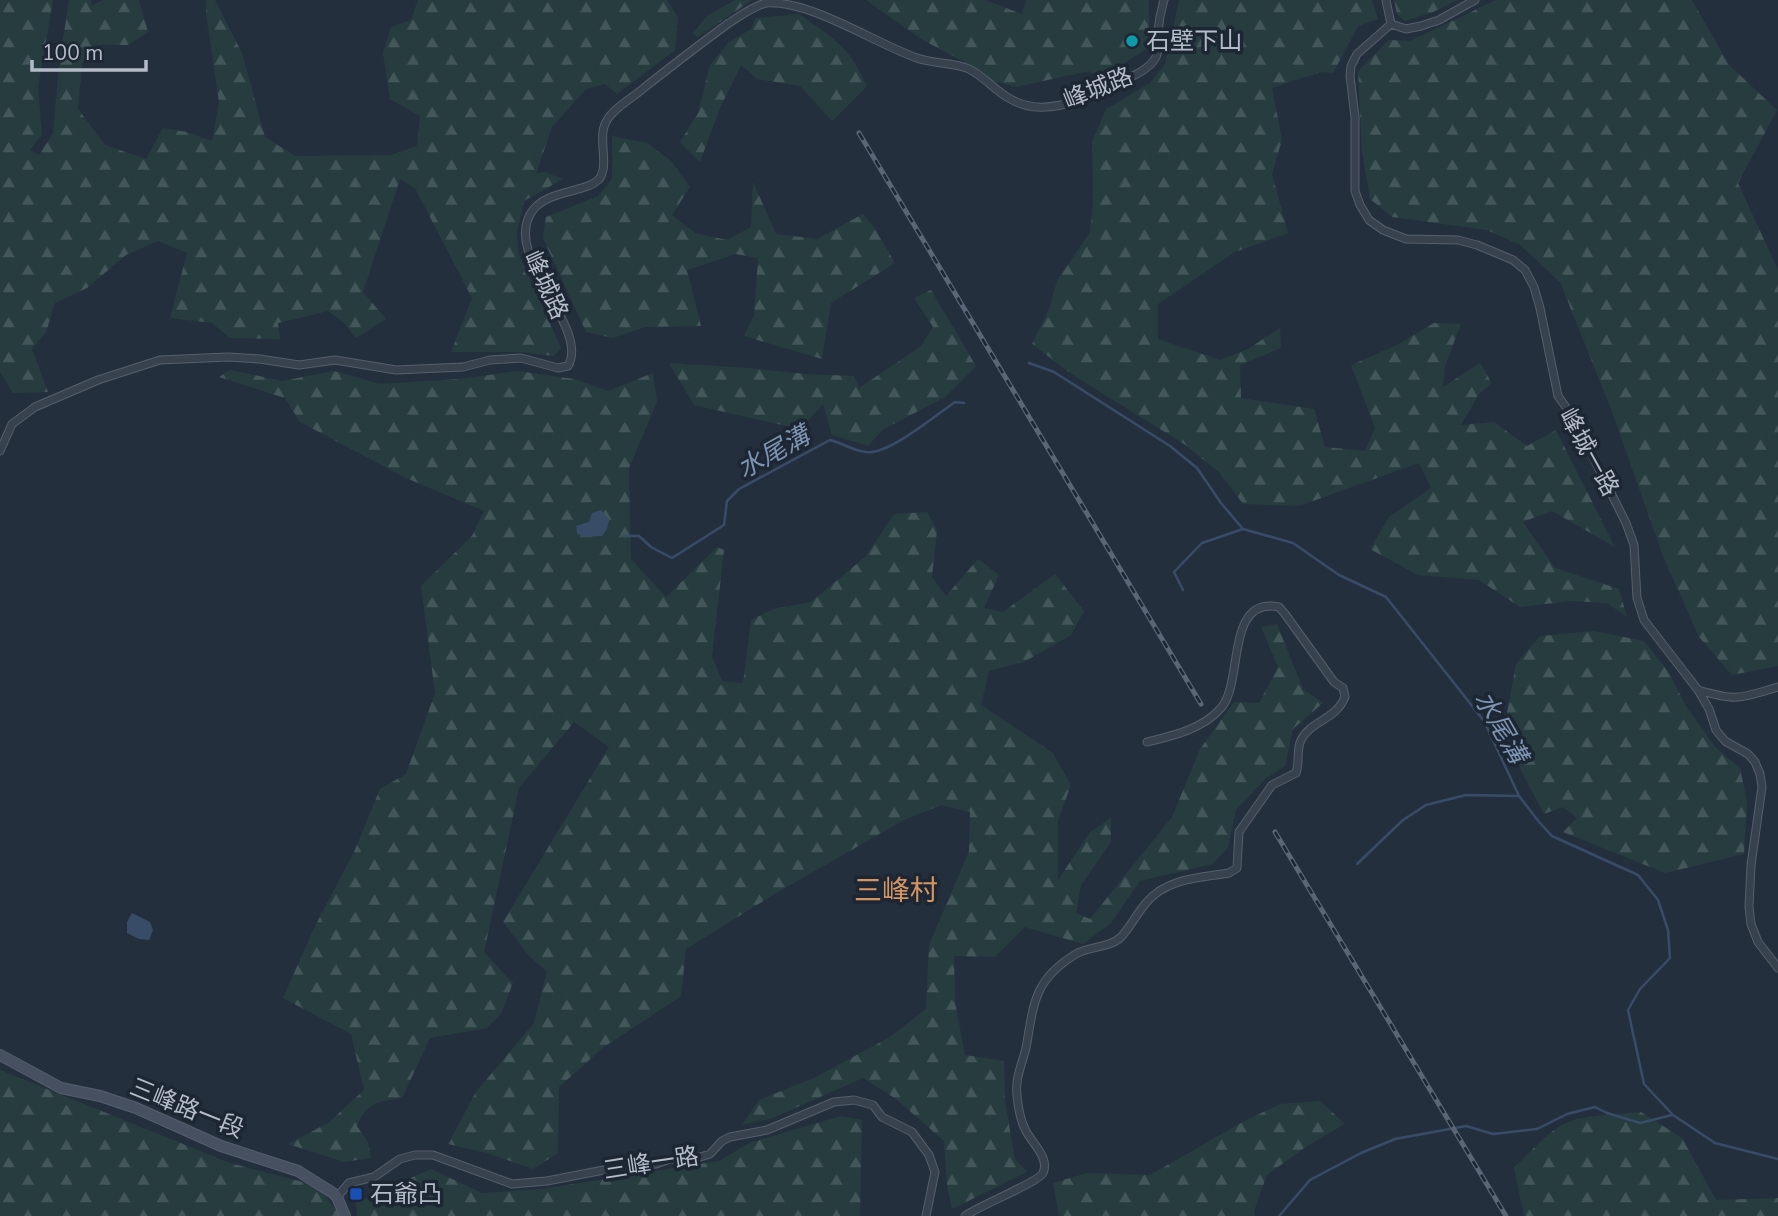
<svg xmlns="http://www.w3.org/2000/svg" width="1778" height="1216" font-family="'Nunito Sans','Noto Sans TC',sans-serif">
  <defs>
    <pattern id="forest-firs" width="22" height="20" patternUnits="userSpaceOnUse" patternTransform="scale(1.75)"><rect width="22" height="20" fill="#263c3f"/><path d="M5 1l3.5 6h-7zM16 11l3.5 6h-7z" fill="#435659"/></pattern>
  </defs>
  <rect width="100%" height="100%" fill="#242f3e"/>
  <path fill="url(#forest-firs)" d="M0,0H53L38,87L42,135L30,150L39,155L53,133L59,66L69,0H91V6L103,0H139L148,32L128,45H94L82,63L78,109L105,145L146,159L163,128L187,132L212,141L219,102L206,14V0H215L242,53L265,137L295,156L391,155L417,146L420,116L390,99L383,53L391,27L411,20L418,0H667L678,17L675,50L617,94L605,84L586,89L552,127L536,174L544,172L563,179L524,201L517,232L519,255L561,348L554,356L520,352H451L472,298L415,188L400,179L363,292L386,319L356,338L344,323L328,311L278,323L280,339L230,338L212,323L170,318L187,253L158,241L126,255L87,288L55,303L46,332L32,349L48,392L13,393L0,372Z
    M735,0H752L698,37L692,34L707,16Z
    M866,0H985L1022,14L1026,0H1149V47L1100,79L1089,71L1016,87L993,81L966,63L921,39Z
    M1179,0H1372L1378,19L1358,26L1333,73L1321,72L1272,88L1282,140L1272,174L1288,233L1235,252L1158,304V339L1220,360L1248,349L1280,328L1281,348L1240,365L1241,398L1314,409L1325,447L1365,451L1375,428L1351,365L1395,346L1434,323L1461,324L1445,366L1443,387L1480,363L1492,383L1479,394L1461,425L1494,422L1527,446L1556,430L1615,547L1552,511L1523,522L1555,568L1619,589L1627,617L1607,603L1571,601L1520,607L1479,580L1418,575L1370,549L1389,517L1431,488L1419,463L1299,506L1243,504L1220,473L1184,444L1073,375L1032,344L1049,309L1057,281L1090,232L1093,202L1092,142L1106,109L1150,83L1165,64Z
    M1394,0H1458L1433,12L1405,21L1397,14Z
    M1496,0H1692L1729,65L1777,110L1738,183L1778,270V666L1732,675L1699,637L1663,556L1611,409L1560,282L1520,245L1487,230L1392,217L1370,199L1362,151L1358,71L1389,40L1410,41Z
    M799,14C833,37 850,48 867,86L832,121L800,86L757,79L741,65L720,108L700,162L680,142L698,113L710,65L728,43L751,29L756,18Z
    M612,136L647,143L671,161L690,187L672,215L695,233L727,240L751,227L753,182L776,234L817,239L863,214L874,227L895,263L831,303L822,359L744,336L754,315L758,258L735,254L687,270L701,326L645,327L613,338L586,332L543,238L546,217L598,196L612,179Z
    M931,290L976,366L945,397L882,430L868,446L832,435L823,404L802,427H791L694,405L669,363L748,368L806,374L854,376L859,388L920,347L933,327L914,298Z
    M230,370L282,381L334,371L380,384L459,379L518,371L574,379L608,391L653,373L657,402L629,468L631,559L666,597L717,547L724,550L712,656L722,681L743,683L751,620L773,609L811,602L865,557L894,514L927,512L937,530L932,577L946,596L978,559L999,575L984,608L1003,612L1055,574L1084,611L1071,635L1024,662L989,671L981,705L1053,753L1071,785L1058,820V880L1090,832L1111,818V842L1081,885L1076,913L1090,919L1172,817L1200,749L1234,702L1259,703L1278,667L1261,627L1277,624L1303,689L1323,703L1293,729L1285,766L1265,779L1236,810L1228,847L1213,864L1140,881L1111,923L1083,944L1025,927L995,957L954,956L955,1002L965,1055L1004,1061L1005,1101L1015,1159L1027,1172L952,1209L947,1185L944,1141L896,1099L863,1078L773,1118L742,1125L759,1100L814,1078L890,1037L926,1009L929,945L969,851L970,812L942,805L904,820L778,892L686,949L681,996L604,1047L559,1087L558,1153L533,1169L487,1153L448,1144L476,1092L534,1023L547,971L530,957L503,922L609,747L574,722L519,788L484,952L513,983L501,1014L487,1028L430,1038L402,1098C379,1101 366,1103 357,1126L368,1142L371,1158L344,1162L288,1144L328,1123L364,1090L351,1034L283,998L315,926L354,852L380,789L406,774L435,693L421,586L472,536L484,511L406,478L300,422L285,398L219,377Z
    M1594,631L1644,641L1668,671L1686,706L1716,748L1740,768L1747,802L1744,854L1665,873L1563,832L1577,818L1563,807L1544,814L1521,771L1507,713L1516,664L1540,636Z
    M0,1070L230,1163L318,1186L340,1216H0Z
    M1320,1101L1345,1124L1307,1146L1267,1175L1254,1211L1255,1216H1059L1053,1183L1087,1173L1150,1175L1246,1120L1281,1104Z
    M1641,1112L1682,1138L1716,1200L1778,1198V1216H1524L1514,1168C1526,1156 1549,1131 1564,1124C1580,1115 1621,1114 1641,1112Z
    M841,1116L862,1120L860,1216H357L356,1202L431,1169L482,1193L542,1189L719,1161L749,1143Z"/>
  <path fill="#394c67" d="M601,510L609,520L607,529L602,536L582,537L577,533L576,526L589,522L592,513Z
    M132,913L150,922L153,930L149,940L139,939L127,933V922Z"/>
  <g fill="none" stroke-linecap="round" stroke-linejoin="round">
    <path stroke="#394c67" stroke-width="2.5" d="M1029,363L1054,372L1170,446L1197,468L1221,503L1243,529L1293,543L1339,575L1386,597L1484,721L1519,796L1539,822L1552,836L1638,875L1658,900L1668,930L1670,958L1640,989L1628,1010L1644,1084L1673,1115L1715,1143L1778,1159
      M623,536H639L651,547L672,558L724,525L727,501L739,489L830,440C842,443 854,451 866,452C887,456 936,415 955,402L964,403
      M1183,590L1174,572L1202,543L1243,529
      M1357,864L1403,820L1426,805L1466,795L1519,796
      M1279,1216L1310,1180L1361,1153L1395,1139L1466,1126L1493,1134L1537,1129L1567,1114L1595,1107L1607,1113L1640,1123L1672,1115"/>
    <g stroke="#565f6c" stroke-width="9">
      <path id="street" d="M1386,0L1391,24L1406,29L1421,26L1439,20L1475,0
        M1391,24L1357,54L1351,66L1350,76L1355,117V191L1360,205L1369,220L1383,230L1406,239L1458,240L1477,245L1513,260L1525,270L1534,287L1540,308L1558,396L1573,417L1626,523L1634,545L1637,598L1644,620L1698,690L1709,709L1716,730L1725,741L1748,754L1755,762L1760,774L1762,787L1751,865L1749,907L1751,924L1758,942L1778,968
        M0,451L12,424L35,407L98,380L160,360L228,357L260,359L299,365L335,360L396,370L463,367L490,360L521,358L558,368L568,366C591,327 499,254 533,210C548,190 586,193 599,179C610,166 597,138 606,122C613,108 633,98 645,87C673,65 700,44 729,23C740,16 753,6 766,3C811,0 874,43 917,58C933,64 953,62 969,69C983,76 994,89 1007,97C1041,119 1079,101 1112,85C1126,79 1148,72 1156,57C1160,48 1157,40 1158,31C1159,21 1161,10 1164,0
        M1698,690C1739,702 1740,698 1778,687
        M337,1197L349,1183L374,1177L400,1159L415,1155H433L512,1184L547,1181L614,1168L656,1164L670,1159L700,1157L710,1154L722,1141L730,1137L767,1130L834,1102L854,1100L873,1105L882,1117L912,1132L929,1155L935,1172L926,1216
        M965,1216C978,1206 1039,1182 1043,1173C1050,1158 1032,1143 1026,1131C1020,1120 1018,1107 1017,1095C1015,1077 1022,1065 1026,1048C1034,1004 1033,980 1076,954C1089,946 1110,948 1121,937C1129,929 1138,912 1146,903C1166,878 1200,878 1229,873L1237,868L1239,832L1272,785L1296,773C1300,762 1296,750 1301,740C1311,720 1335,721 1345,697L1343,688L1334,682L1285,614L1279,607C1225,596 1244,682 1221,708C1203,729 1172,736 1147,742"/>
    </g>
    <g stroke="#565f6c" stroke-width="12">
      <path id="secondary" d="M0,1055L61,1088L100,1096L136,1108L221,1146L298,1171L333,1193L337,1197L345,1216"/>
    </g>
    <use href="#street" stroke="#38414e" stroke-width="7"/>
    <use href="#secondary" stroke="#465061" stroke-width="10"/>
    <g stroke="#5a6575" stroke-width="5">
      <path id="rail" d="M859,133L1201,704
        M1275,832L1506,1216"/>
    </g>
    <use href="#rail" stroke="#1d2633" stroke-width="2.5" stroke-dasharray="8" stroke-linecap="butt"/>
  </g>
  <circle fill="#0f9aa8" stroke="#1d2633" stroke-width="2.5" cx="1132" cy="41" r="7"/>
  <rect fill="#1a4fb4" stroke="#1d2633" stroke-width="2.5" x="349" y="1187" width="14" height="14" rx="3.5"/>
  <g text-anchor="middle" stroke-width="7" stroke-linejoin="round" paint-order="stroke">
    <g font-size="24" fill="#b4bcc9" stroke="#1d2633" text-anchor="start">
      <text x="1146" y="49">石壁下山</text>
      <text x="370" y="1202">石爺凸</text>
    </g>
    <g font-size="24" fill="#b4bcc9" stroke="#1d2633">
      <text transform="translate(1098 88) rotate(-22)" y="8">峰城路</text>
      <text transform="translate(546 285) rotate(65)" y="8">峰城路</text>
      <text transform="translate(1589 452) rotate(61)" y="8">峰城一路</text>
      <text transform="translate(187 1108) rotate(22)" y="8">三峰路一段</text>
      <text transform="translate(651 1163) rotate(-9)" y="8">三峰一路</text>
    </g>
    <g font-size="26" font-style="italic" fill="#7c92b1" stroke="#1d2633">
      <text transform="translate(773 452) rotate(-29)" y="9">水尾溝</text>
      <text transform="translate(1501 727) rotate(60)" y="9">水尾溝</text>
    </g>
    <g font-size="28" fill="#d59563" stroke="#1d2633">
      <text x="896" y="900">三峰村</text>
    </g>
  </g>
  <path d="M32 60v10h114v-10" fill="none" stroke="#b4bcc9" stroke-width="3.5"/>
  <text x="42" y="60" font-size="21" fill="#b4bcc9" stroke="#1d2633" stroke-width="5" paint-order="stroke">100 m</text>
</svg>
